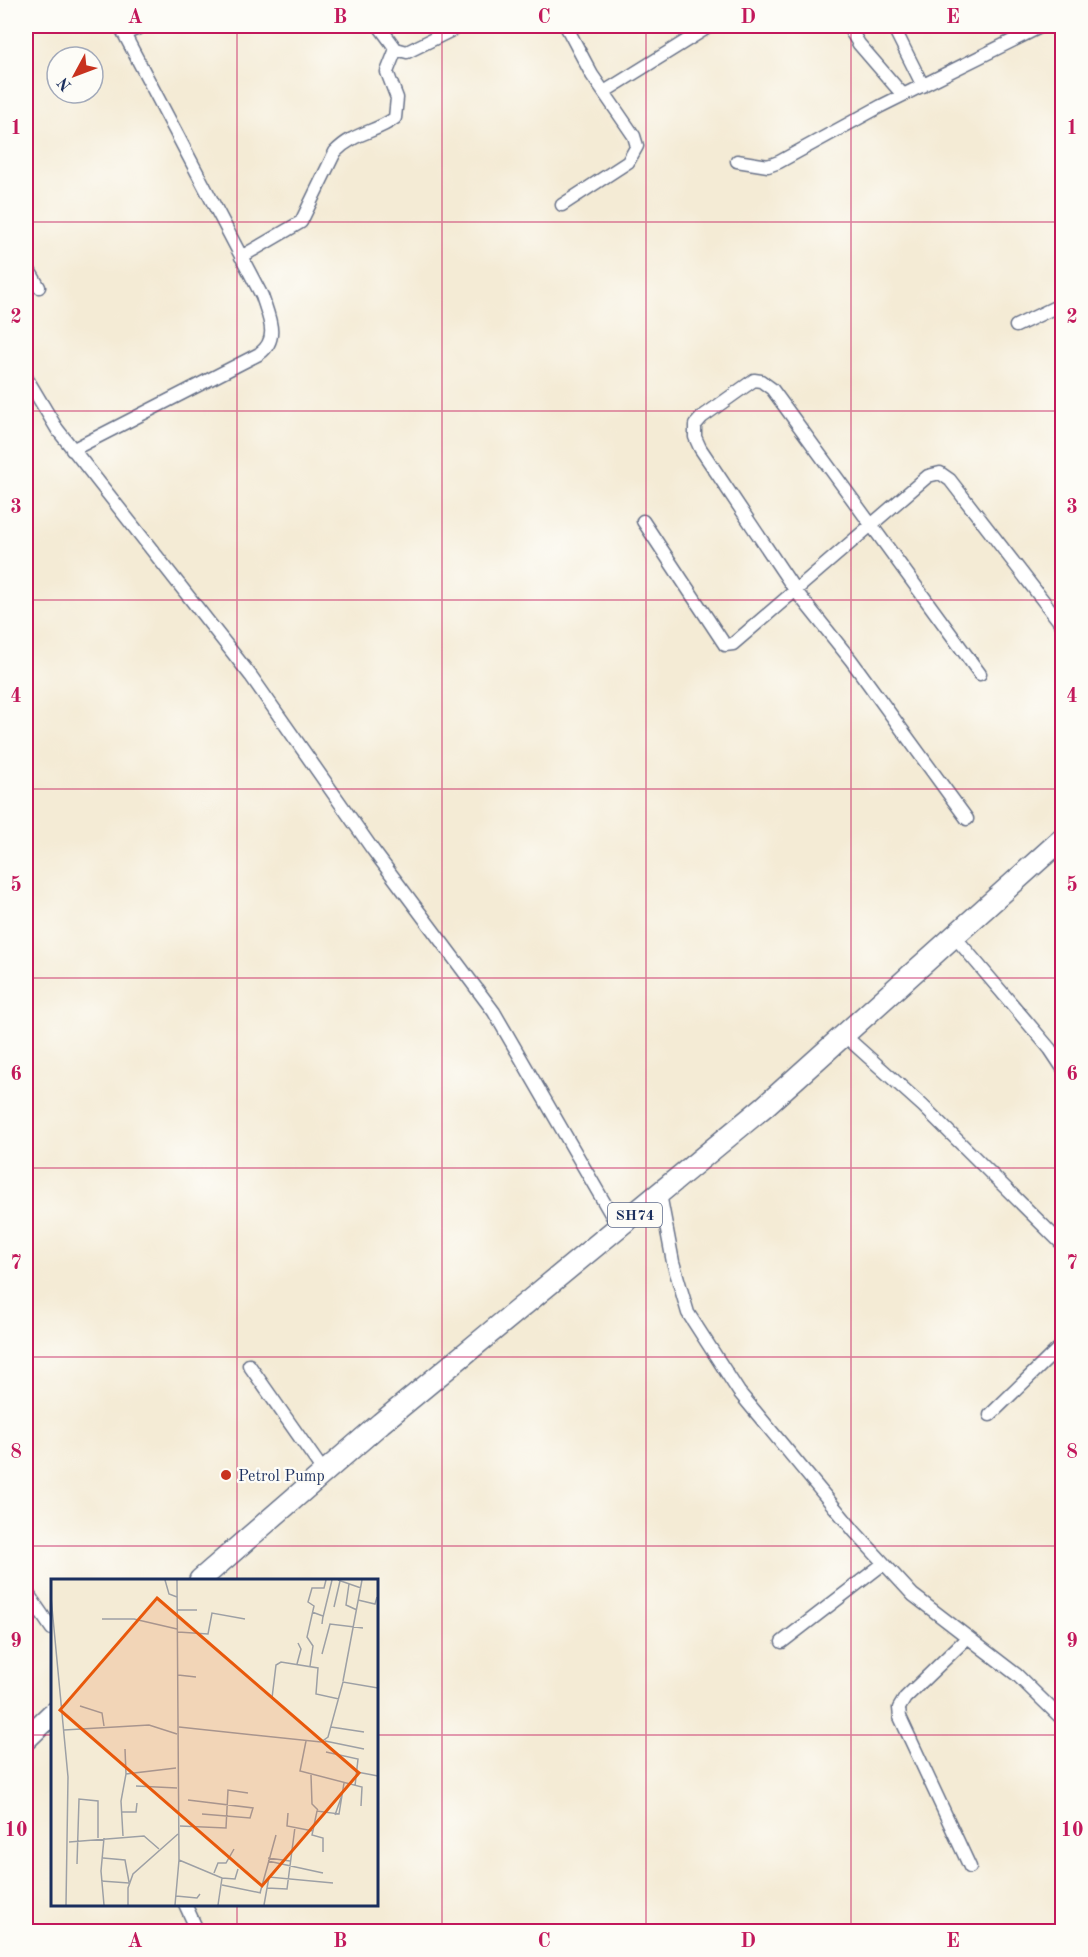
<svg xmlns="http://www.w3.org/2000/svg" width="1088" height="1957" font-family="'Old Standard TT',serif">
  <rect width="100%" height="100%" fill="#fdfcf7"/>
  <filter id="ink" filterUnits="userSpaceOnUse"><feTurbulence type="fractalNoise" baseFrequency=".0167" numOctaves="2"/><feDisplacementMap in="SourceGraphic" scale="12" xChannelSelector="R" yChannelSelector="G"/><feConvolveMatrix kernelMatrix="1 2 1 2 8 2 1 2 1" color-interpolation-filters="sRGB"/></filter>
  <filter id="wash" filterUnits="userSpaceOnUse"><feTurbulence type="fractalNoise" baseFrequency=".008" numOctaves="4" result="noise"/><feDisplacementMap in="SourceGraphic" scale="24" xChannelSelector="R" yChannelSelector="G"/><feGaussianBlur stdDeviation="1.35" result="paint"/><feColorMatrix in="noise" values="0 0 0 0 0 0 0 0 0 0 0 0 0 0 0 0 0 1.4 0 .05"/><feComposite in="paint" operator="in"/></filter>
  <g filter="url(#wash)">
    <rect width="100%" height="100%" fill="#f4ebd5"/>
  </g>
  <g filter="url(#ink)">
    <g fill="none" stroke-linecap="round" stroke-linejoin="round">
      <g stroke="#677188" stroke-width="9">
        <path id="service" d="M1062,1660L1057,1675L1062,1685"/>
      </g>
      <g stroke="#677188" stroke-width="15">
        <path id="minor" d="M379,26L396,49L407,52L460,26
          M848,26L859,44L903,95
          M893,26L923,86
          M124,34L143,26
          M604,92L710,26
          M737,161L768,166L779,162L881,106L1042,26
          M562,205L628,162L637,146L634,136L592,75L566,26
          M241,257L301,222L335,152C354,132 375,133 395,118L397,98L387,72L396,49
          M26,265L39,287
          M1016,326L1062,304
          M26,377L57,429L251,676L373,850L494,1012L619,1228
          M72,450L259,354C280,339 269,318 262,296L120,26
          M643,521L725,645L733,644L928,476L940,473L950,480L1062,625
          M967,819L851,660L795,590L700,448L695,437V425L702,417L754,380L761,381L772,389L980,674
          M955,937L1050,1049L1062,1067
          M845,1036L923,1106L1062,1244
          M660,1194L673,1262L688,1313L739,1392L855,1532L913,1595L1017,1675L1062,1719
          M249,1365L324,1472
          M990,1415L1062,1345
          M26,1591L52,1629
          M967,1638L905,1698L899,1708L900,1717L970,1867
          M782,1642L883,1564
          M185,1904L198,1932"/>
      </g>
      <g stroke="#677188" stroke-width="24">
        <path id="trunk" d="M200,1580L381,1423L765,1106L1062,839
          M26,1739L52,1714"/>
      </g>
      <use href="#service" stroke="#fff" stroke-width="6"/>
      <use href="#minor" stroke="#fff" stroke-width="12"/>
      <use href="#trunk" stroke="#fff" stroke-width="21"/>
    </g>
  </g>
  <path fill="none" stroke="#c2185b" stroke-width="1.5" stroke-opacity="0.55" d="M237,26V1580M442,26V1932M646,26V1932M851,26V1932M26,222H1062M26,411H1062M26,600H1062M26,789H1062M26,978H1062M26,1168H1062M26,1357H1062M26,1546H1062M26,1735H52M376,1735H1062M237,1904V1932"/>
  <circle fill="#c8321e" stroke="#fdfcf7" stroke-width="2" cx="226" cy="1475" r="6"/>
  <g text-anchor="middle" stroke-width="4.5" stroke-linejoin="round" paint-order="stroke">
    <rect fill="#fdfcf7" stroke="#5f6c8c" stroke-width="1.5" x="608" y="1203" width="54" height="24" rx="4.5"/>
    <g font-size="15" font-weight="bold" fill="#1b2f5e">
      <text x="635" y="1220">SH74</text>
    </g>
    <g font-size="16" fill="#1b2f5e" stroke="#fdfcf7" text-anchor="start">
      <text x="238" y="1481">Petrol Pump</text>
    </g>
  </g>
  <g transform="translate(51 1579)">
    <rect width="327" height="327" fill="#f4ebd5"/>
    <path fill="none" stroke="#9da0a5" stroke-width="1.5" d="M114,1L118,15L126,18M287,1L310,9M298,5L295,26L306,31M0,18L17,198L15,326M307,21L324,25L326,18M283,28L289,2M126,31H146M261,33L272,37L271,45M272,38L281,1M51,40H83L126,50M127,53L157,55L161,34L194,40M271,75L279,45L312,49M246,85L250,70L247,64M259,87L262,67L256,58L263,27L257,23L261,9H273L275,1M327,94V118M127,96L145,98M292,102L311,1M221,119L225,86L230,83L267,89L265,115L288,120M29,127L51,134L53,147M128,148L270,163L277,158L292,103L327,109M280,148L313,153M13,151L98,146L126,155M255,162L249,192L311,208L310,227M274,162L313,170M74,170L75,195M275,173L307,180L304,207M306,193L327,197M260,196L261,225L267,231M85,207L126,209M137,221L202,229L199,239L151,235M70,233H85L86,224M237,234L236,247L262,252M284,236L291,216M129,247L175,249L177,211L197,214M72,257L70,222L75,195L125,189M53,259L50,292L53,326M18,263L93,257L108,270M272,273V259L261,256L266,232L288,235L293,204M52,279L74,281L78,303M217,279L239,282M128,281L171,299L167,326M217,282L272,294M26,285L28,220L47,222V259M163,294L167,284H175L183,270M171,299L184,300L187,290M50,302L78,304M171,306L210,314M216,309L218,298L282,304M209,314L225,256M125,317L146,319L149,315M77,326V309L82,295L127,255M124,326L128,281L126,1M213,326L216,309L236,310L244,248"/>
    <path fill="#e8590c" fill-opacity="0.15" stroke="#e8590c" stroke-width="3" d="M106,19L308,194L211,307L9,131Z"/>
    <rect width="327" height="327" fill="none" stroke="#1b2f5e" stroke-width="3"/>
  </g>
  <rect width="1088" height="1957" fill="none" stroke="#fdfcf7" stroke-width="66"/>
  <g transform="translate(75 75) rotate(229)"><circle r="28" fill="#fdfcf7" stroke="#a3aaba" stroke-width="1.5"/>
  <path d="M0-4.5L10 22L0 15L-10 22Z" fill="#c8321e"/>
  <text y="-9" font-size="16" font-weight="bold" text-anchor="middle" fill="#1b2f5e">N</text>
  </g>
  <rect x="33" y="33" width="1022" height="1891" fill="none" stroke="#c2185b" stroke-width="2"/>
  <g font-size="20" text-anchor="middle" font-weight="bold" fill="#c2185b">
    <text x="135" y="23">A</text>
    <text x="340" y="23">B</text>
    <text x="544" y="23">C</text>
    <text x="748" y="23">D</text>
    <text x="953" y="23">E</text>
    <text x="16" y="134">1</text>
    <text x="1072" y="134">1</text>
    <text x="16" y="323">2</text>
    <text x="1072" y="323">2</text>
    <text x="16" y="513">3</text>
    <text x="1072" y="513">3</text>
    <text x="16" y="702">4</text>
    <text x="1072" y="702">4</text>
    <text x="16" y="891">5</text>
    <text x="1072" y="891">5</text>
    <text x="16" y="1080">6</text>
    <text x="1072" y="1080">6</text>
    <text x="16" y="1269">7</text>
    <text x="1072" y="1269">7</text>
    <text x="16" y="1458">8</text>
    <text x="1072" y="1458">8</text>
    <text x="16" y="1647">9</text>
    <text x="1072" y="1647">9</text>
    <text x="16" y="1836">10</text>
    <text x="1072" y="1836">10</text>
    <text x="135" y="1947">A</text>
    <text x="340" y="1947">B</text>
    <text x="544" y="1947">C</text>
    <text x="748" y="1947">D</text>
    <text x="953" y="1947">E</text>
  </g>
</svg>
